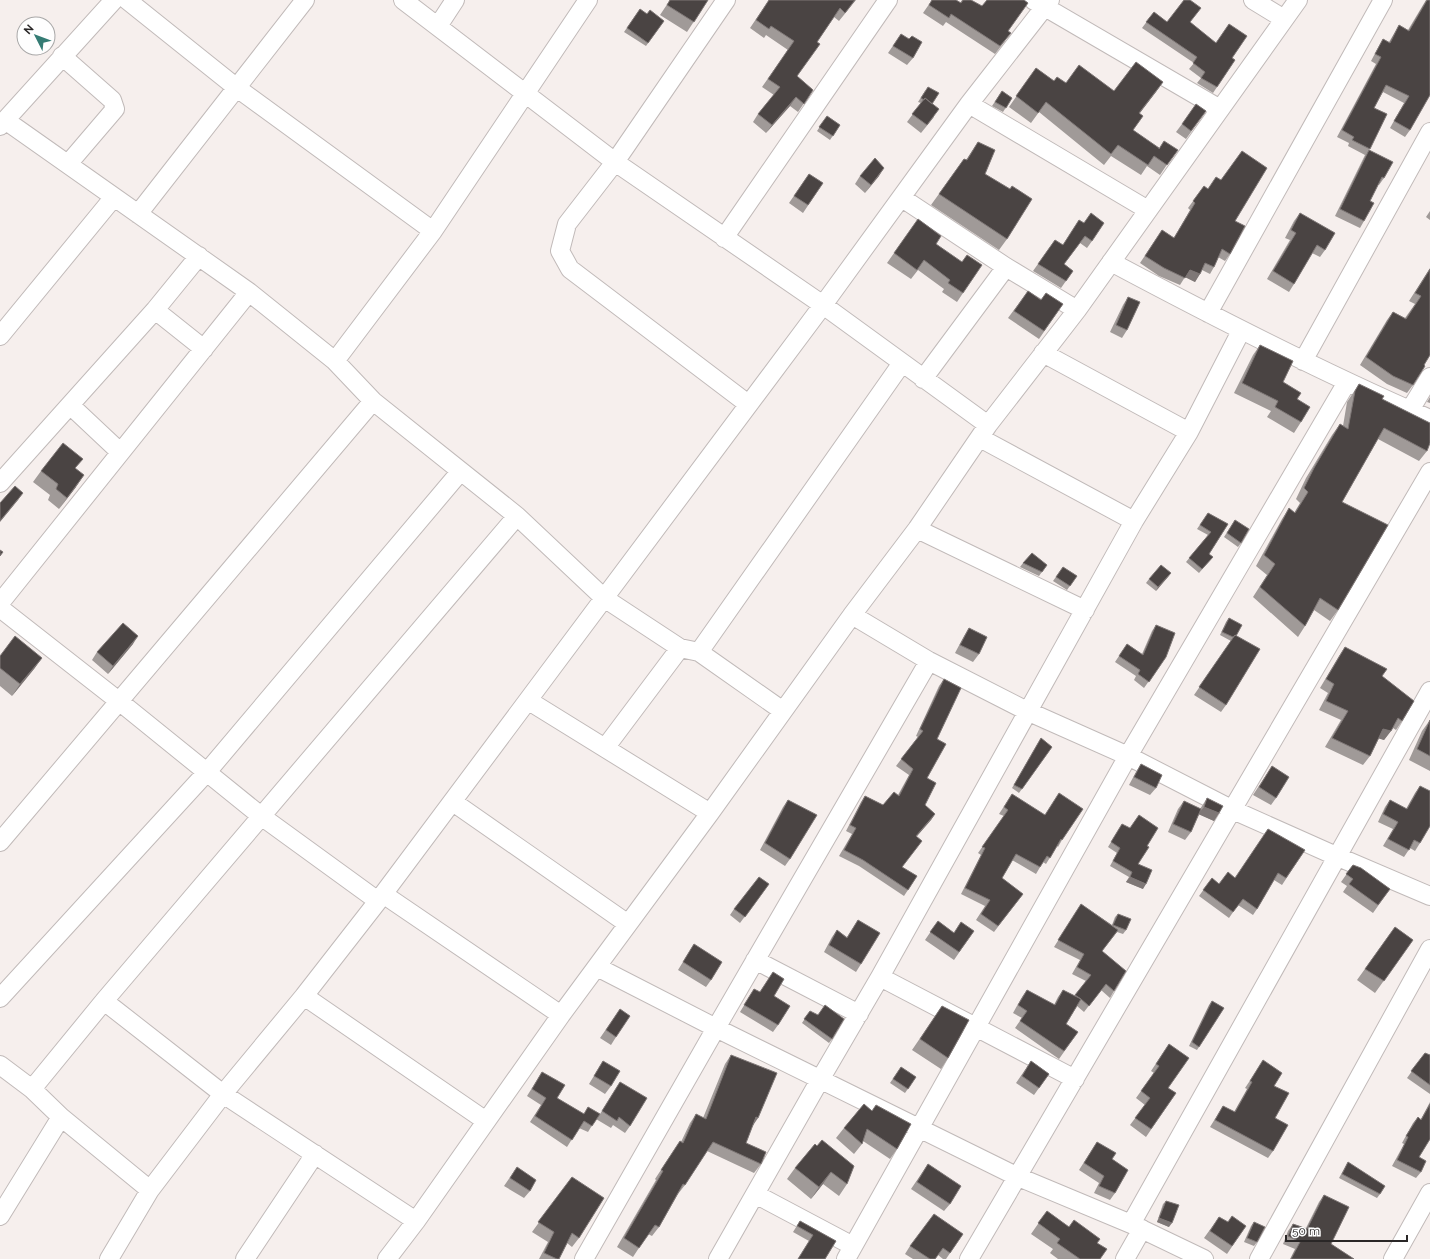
<svg xmlns="http://www.w3.org/2000/svg" width="1430" height="1259" font-family="Raleway,sans-serif">
  <rect width="100%" height="100%" fill="#f6efed"/>
  <g fill="none" stroke-linecap="round" stroke-linejoin="round">
    <g stroke="#c1bab9" stroke-width="20">
      <path id="minor" d="M127,0L237,88L433,231
        M403,0L615,162L823,305L988,425
        M726,0L615,162L567,224L560,251L570,269L748,404
        M1033,0L1220,109
        M1253,0L1284,19
        M438,26L455,0
        M62,56L112,100L115,109L68,164
        M969,104L1148,210
        M5,120L249,292L335,361L373,401L517,516L604,598L680,648L699,652L783,711
        M0,126L114,0
        M902,198L1006,267L1077,310
        M138,214L305,0
        M724,238L888,0
        M1111,262C1216,318 1321,372 1430,419
        M155,310L204,349
        M1208,313L1383,0
        M0,336L114,197
        M1043,353L1189,432
        M335,361L433,231L588,0
        M1303,361L1430,132
        M923,379L1006,267
        M70,405L120,452
        M1410,410L1430,377
        M980,438L1134,521
        M0,483L155,310L199,256
        M917,529L1085,610
        M0,603L249,292
        M0,608L120,702L261,816L378,901
        M852,615L929,661L1027,711L1128,756L1233,810L1336,856L1430,896
        M699,652L902,363
        M529,701L710,813
        M605,748L680,648
        M453,802L628,924
        M0,842L373,401
        M383,894L561,1015
        M755,960L859,1014
        M597,967L716,1028L1016,1176L1131,1224L1204,1259
        M880,977L1075,1079
        M304,996L486,1121
        M0,998L207,772L460,472
        M104,1001L223,1094L416,1221
        M0,1065L32,1089L61,1117L150,1190
        M32,1089L104,1001L517,516
        M755,1194L853,1246
        M0,1216L61,1117
        M1131,1224L1430,691
        M109,1259L150,1190L223,1094L304,996L378,901L823,305L969,104L1050,0
        M245,1259L315,1154
        M387,1259L416,1221L561,1015L710,813L852,615L917,529L988,425L1077,310L1298,0
        M584,1259L716,1028L929,661
        M718,1259L821,1078L880,977L1134,521L1189,432L1241,331
        M846,1259L1128,756L1347,382
        M969,1259L1430,472
        M1125,1259L1142,1229
        M1259,1259L1430,949
        M1393,1259L1430,1193"/>
    </g>
    <use href="#minor" stroke="#fff" stroke-width="18"/>
  </g>
  <path fill="#a09a98" d="M670,0H708L687,32L660,15Z
    M769,0H856L839,21L834,17L817,42L797,76L813,90L798,112L790,106L766,133L753,122L758,114L774,95L762,87L788,50L766,35L764,38L750,28Z
    M932,0L960,3L962,0L982,6L1008,31L1005,41L995,54L946,22L943,26L923,13Z
    M1426,0H1430L1427,99L1410,130L1405,137L1390,128L1404,103L1383,92L1374,108L1387,114L1369,150L1384,178L1379,185L1378,184L1370,201L1364,221L1360,228L1335,216L1365,155L1348,146L1349,143L1337,137L1376,64L1371,61L1379,46L1383,39L1389,42L1395,32L1399,25L1408,30Z
    M640,9L647,14L664,21L646,46L624,32Z
    M1154,12L1167,22H1190L1235,60L1213,93L1197,83L1201,78L1189,69L1194,63L1142,28Z
    M901,34L913,58L907,65L888,53Z
    M1036,68L1054,81L1114,91L1163,82L1140,113L1133,130L1170,160L1160,175L1147,166L1141,175L1111,156L1104,165L1039,112L1031,123L1009,107Z
    M925,91L932,104L934,117L921,133L907,122L921,103L918,102Z
    M1002,91L1012,98L1003,112L992,106Z
    M1206,111L1186,139L1176,132L1182,124Z
    M827,116L840,125L830,140L817,131Z
    M978,142L985,174L1007,239L999,250L931,205L964,159L966,160Z
    M809,174L823,183L803,213L789,203Z
    M860,176H879L865,193L855,184Z
    M1204,186L1235,221L1230,254L1225,261L1218,257L1214,267L1210,274L1202,270L1195,282L1185,277L1180,285L1159,276L1140,263L1162,230L1174,238L1190,210L1188,208Z
    M1430,211V220L1426,217Z
    M1300,213L1325,250L1320,257L1312,253L1294,284L1289,292L1267,279L1290,240L1285,238L1294,221Z
    M918,219L936,244L963,293L957,302L942,292L944,289L918,270L911,279L887,263Z
    M1079,220L1092,241L1087,248L1080,243L1064,264L1073,271L1061,288L1033,271L1055,240L1063,245Z
    M1430,268L1424,365L1413,385L1407,393L1387,384L1360,365L1387,320L1393,312L1405,318L1415,304L1409,301Z
    M1028,291L1041,300L1063,304L1039,339L1008,318Z
    M1128,297L1127,330L1122,338L1110,332L1123,305Z
    M1260,345L1283,382L1297,399L1301,422L1294,433L1267,417L1271,411L1234,393L1253,355Z
    M1359,384L1382,399L1427,451L1419,461L1378,439L1342,502L1338,610L1330,621L1314,610L1305,626L1298,637L1253,597L1267,575L1256,566L1282,519L1289,508L1294,513L1300,503L1296,499L1306,478L1332,435L1340,424L1343,426L1347,402Z
    M1430,397V403L1427,402Z
    M41,471L76,487L59,509L48,500L50,495L33,482Z
    M1208,513L1228,524L1209,554L1213,557L1199,573L1186,562L1208,535L1197,529Z
    M1235,520L1241,543L1238,547L1224,537Z
    M1023,563L1047,565L1039,576L1020,567Z
    M1063,567L1077,576L1067,590L1053,581Z
    M1171,573L1156,591L1146,583L1149,579Z
    M1229,618L1236,636L1226,705L1221,712L1194,695L1231,641L1220,635L1226,622Z
    M1156,625L1166,657L1144,688L1134,680L1136,676L1115,662L1127,644L1142,654L1152,631Z
    M969,628L979,654L973,662L955,653L964,636Z
    M133,644L108,674L92,660L97,652Z
    M1345,647L1382,676L1402,721L1396,730L1393,728L1384,740L1379,738L1370,756L1363,765L1325,747L1341,720L1319,710L1328,693L1320,688L1339,656Z
    M0,656L42,658L34,669L12,696L0,686Z
    M944,679L937,739L927,778L925,805L935,814L931,820L916,837L902,867L917,876L904,896L859,866L839,856L852,834L846,831L861,802L865,796L883,805L898,795L909,775L896,766L918,737L916,736L939,686Z
    M1430,720V771L1409,760L1422,731Z
    M1041,738L1052,747L1019,793L1012,788Z
    M1141,764L1156,788L1150,795L1129,785L1136,772Z
    M1272,766L1276,798L1271,805L1253,795Z
    M1420,786V843L1415,851L1410,848L1404,857L1383,846L1393,829L1378,822L1385,807L1390,800L1406,809L1415,793Z
    M1012,794L1062,840L1058,847L1057,846L1046,864L1043,862L1036,874L1012,860L1002,878L1023,894L994,932L976,920L985,906L961,894L981,855L978,853L1004,816L999,814Z
    M1207,798L1219,813L1214,821L1199,814L1191,832L1185,840L1168,832L1178,809L1184,801L1200,809L1202,806Z
    M788,800L790,859L785,866L760,850L783,807Z
    M1122,824L1147,846L1138,864L1143,889L1126,882L1129,877L1110,866L1117,853L1108,847Z
    M1305,850L1282,885L1274,880L1257,909L1253,915L1238,905L1229,918L1199,896L1212,878L1219,884Z
    M1353,865L1390,889L1373,913L1343,892L1347,886L1341,882Z
    M769,884L740,923L730,915L734,909Z
    M1081,904L1112,925L1115,917L1118,914L1126,930L1123,934L1117,932L1102,951L1114,991L1110,998L1101,990L1084,1012L1077,1006L1066,1024L1078,1032L1059,1059L1015,1028L1022,1018L1013,1013L1022,997L1027,990L1054,1005L1058,997L1063,990L1075,996L1086,981L1072,974L1080,960L1054,947Z
    M858,920L861,964L856,972L824,952L832,937L837,930L847,937Z
    M938,921L954,933L974,931L954,960L925,940Z
    M1395,927L1413,940L1375,993L1357,980Z
    M694,944L711,980L706,987L678,970Z
    M773,972L774,996L778,1025L773,1032L740,1012L754,989L760,992Z
    M1212,1001L1224,1008L1197,1050L1189,1046L1209,1005Z
    M942,1006L948,1058L941,1069L912,1050Z
    M620,1009L616,1037L611,1045L600,1038Z
    M810,1011L832,1039L829,1043L802,1023Z
    M1169,1044L1168,1088L1176,1093L1146,1137L1130,1125L1145,1105L1136,1098L1154,1073L1151,1071Z
    M1425,1053L1430,1055V1094L1407,1078Z
    M731,1055L752,1127L746,1143L761,1164L754,1173L707,1151L685,1185L678,1194L659,1227L652,1236L648,1234L633,1257L617,1247L656,1180L655,1179L680,1141L681,1142L690,1123L696,1114L703,1118L725,1064Z
    M603,1061L611,1086L605,1094L589,1084Z
    M1031,1061L1049,1074L1034,1095L1016,1083Z
    M901,1067L916,1077L905,1093L890,1083Z
    M1259,1067L1274,1086L1275,1118L1273,1151L1268,1158L1210,1127L1223,1106L1234,1112L1247,1089L1245,1088Z
    M542,1072L557,1098L584,1114L588,1107L600,1114L620,1082L630,1126L625,1133L613,1125L611,1128L596,1119L588,1132L579,1128L567,1147L530,1122L541,1105L527,1096Z
    M1430,1102V1139L1419,1157L1421,1172L1416,1178L1392,1166L1404,1144L1402,1143L1413,1123L1418,1117L1421,1119Z
    M864,1104L897,1149L890,1159L863,1141L862,1144L854,1154L836,1138L844,1128Z
    M1097,1142L1115,1193L1110,1200L1094,1193L1099,1183L1079,1170Z
    M815,1144L847,1184L839,1196L823,1184L811,1199L787,1179L795,1168Z
    M1348,1162L1380,1194L1377,1198L1339,1178Z
    M928,1164L950,1204L944,1211L911,1189Z
    M517,1167L530,1191L524,1198L504,1186Z
    M572,1177L579,1238L572,1247L567,1243L559,1259H539L548,1242L532,1232Z
    M1324,1195L1331,1244L1354,1259H1290L1295,1249L1283,1244L1288,1231L1293,1224L1306,1228L1319,1202Z
    M1166,1201L1169,1227L1157,1222L1163,1204Z
    M1047,1211L1069,1227L1097,1243L1100,1259H1058L1050,1253L1053,1249L1031,1234Z
    M1219,1217L1228,1222L1246,1226L1227,1254L1204,1238Z
    M800,1221L836,1241L825,1259H798L809,1241L793,1232Z
    M1254,1222L1257,1242L1254,1246L1244,1242L1251,1226Z
    M963,1234L946,1259H943L938,1255L935,1259H913L905,1254L910,1246Z"/>
  <path fill="#7e7776" d="M1163,82L1156,92L1132,123L1139,113Z
    M796,97L790,106L766,133L772,125Z
    M884,168L879,176L865,193L871,185Z
    M1190,270L1200,274L1195,282L1185,277Z
    M84,475L76,487L59,509L67,498Z
    M23,493L18,500L0,522V521Z
    M1171,573L1168,577L1156,591L1158,587Z
    M138,636L133,644L108,674L113,666Z
    M42,658L34,669L12,696L20,684Z
    M1383,729L1391,731L1384,740L1377,738Z
    M1204,807L1219,813L1214,821L1198,814Z
    M935,814L931,820L911,843L916,836Z
    M1130,877L1146,884L1143,889L1126,882Z
    M756,1117L758,1118L752,1127Z
    M831,1172L823,1184L811,1199L819,1187Z
    M1159,1218L1172,1223L1169,1227L1157,1222Z"/>
  <path fill="#4a4443" stroke="#7e7776" d="M670,0H708L694,22L667,5Z
    M769,0H855L845,13L840,8L817,42L820,44L797,76L813,90L804,104L796,97L772,125L758,114L780,87L768,79L794,41L771,26L769,29L756,20Z
    M932,0H956L961,3L963,0H971L982,6L987,0H1024L1028,3L1008,31L1011,33L1000,46L951,14L949,18L929,5Z
    M1184,0H1190L1201,8L1190,22L1216,43L1229,24L1247,36L1232,58L1235,60L1217,87L1201,78L1205,72L1193,63L1197,57L1146,22L1154,12L1167,22Z
    M1427,0H1430V95L1410,130L1394,121L1409,96L1386,85L1374,108L1387,114L1370,149L1352,140L1354,137L1342,130L1381,57L1375,54L1383,39L1390,43L1399,25L1409,31Z
    M640,9L647,14L650,10L664,21L648,43L627,28Z
    M901,34L909,39L912,36L922,42L913,58L893,46Z
    M1136,62L1163,82L1139,113L1143,116L1133,130L1159,148V149L1164,141L1178,150L1167,165L1154,156L1148,165L1118,145L1111,154L1046,102L1038,113L1016,96L1036,68L1054,81L1057,77L1066,83L1079,65L1114,91Z
    M928,87L939,93L932,104L925,98L924,100L921,98Z
    M1002,91L1012,98L1006,108L995,102Z
    M925,98L939,109L927,125L912,114Z
    M1196,104L1206,111L1191,131L1182,124Z
    M827,116L840,125L833,136L819,127Z
    M978,142L995,150L985,174L1010,189L1012,186L1032,199L1007,239L939,194L964,159L967,160Z
    M1369,150L1393,162L1384,178L1382,177L1370,201L1374,203L1364,221L1340,209Z
    M1242,151L1267,168L1235,221L1245,226L1230,254L1222,249L1214,267L1205,263L1200,274L1190,270L1185,278L1164,268L1145,256L1162,230L1174,238L1195,203L1193,201L1204,186L1208,189L1216,177L1221,180Z
    M875,158L884,168L871,185L860,176Z
    M809,174L823,183L808,205L794,196Z
    M1091,213L1104,223L1092,241L1085,236L1064,264L1073,271L1066,281L1038,264L1055,240L1063,245L1079,220L1084,223Z
    M1300,213L1335,233L1325,250L1317,245L1294,284L1273,271L1296,233L1291,230Z
    M918,219L941,236L936,244L962,262L967,255L982,265L963,293L948,283L950,280L924,260L917,270L894,253Z
    M1430,269V355L1424,365L1425,366L1413,385L1393,376L1366,357L1393,312L1406,319L1421,296L1415,293Z
    M1028,291L1041,300L1046,293L1063,304L1044,331L1014,311Z
    M1128,297L1140,302L1127,330L1116,325Z
    M1260,345L1293,361L1283,382L1301,393L1297,399L1310,407L1301,422L1275,407L1278,401L1242,383Z
    M1359,384L1384,396L1382,399L1430,423V443L1427,451L1384,428L1342,502L1388,525L1338,610L1320,598L1305,626L1260,587L1275,564L1264,555L1289,508L1295,513L1308,492L1304,488L1314,468L1340,424L1348,429L1355,391Z
    M63,443L83,459L75,468L84,475L67,498L56,489L58,484L41,471Z
    M15,486L23,493L0,521V503Z
    M1208,513L1228,524L1209,554L1213,557L1202,569L1189,558L1211,532L1200,525Z
    M1235,520L1249,529L1241,543L1227,533Z
    M0,550L3,552L0,556Z
    M1032,553L1047,565L1042,572L1023,563Z
    M1161,565L1171,573L1158,587L1149,579Z
    M1063,567L1077,576L1070,586L1056,577Z
    M1229,618L1242,625L1236,636L1235,635L1233,637L1222,632Z
    M123,623L138,636L113,666L97,652Z
    M1156,625L1175,633L1166,657L1149,682L1138,674L1140,670L1119,656L1127,644L1143,655Z
    M969,628L987,637L979,654L960,645Z
    M1235,635L1260,649L1226,705L1199,687Z
    M15,636L42,658L20,684L0,668V656Z
    M1345,647L1387,669L1382,676L1414,701L1402,721L1398,718L1391,731L1383,729L1370,756L1332,738L1348,711L1326,701L1334,684L1326,679Z
    M944,679L961,688L937,739L946,744L927,778L936,783L925,805L935,814L916,836L922,841L902,867L917,876L908,890L863,860L844,850L856,828L850,825L865,796L883,805L894,792L899,796L913,769L901,759L923,731L920,729Z
    M1430,720V756L1417,749Z
    M1041,738L1052,747L1022,789L1014,785Z
    M1141,764L1162,775L1156,788L1134,777Z
    M1272,766L1289,777L1276,798L1259,787Z
    M1420,786L1430,791V826L1420,843L1414,840L1409,850L1388,839L1398,822L1383,814L1390,800L1407,809Z
    M1059,793L1083,809L1062,840L1061,839L1050,858L1047,856L1040,867L1016,854L1002,878L1023,894L998,926L981,914L990,900L965,888L985,848L982,847L1008,810L1004,807L1012,794L1045,815Z
    M1207,798L1223,806L1219,813L1204,807Z
    M788,800L817,815L790,859L765,843Z
    M1184,801L1201,809L1191,832L1173,824Z
    M1139,815L1158,828L1147,846L1149,847L1138,864L1152,870L1146,884L1130,877L1132,872L1113,861L1120,848L1111,842L1122,824L1130,828Z
    M1268,829L1305,850L1286,878L1278,873L1257,909L1243,899L1233,912L1203,890L1212,878L1219,884L1228,872L1235,878Z
    M1353,865L1361,868L1390,889L1378,905L1349,884L1353,879L1346,874Z
    M759,877L769,884L745,917L734,909Z
    M1081,904L1118,930L1102,951L1126,971L1114,991L1106,984L1089,1006L1081,999L1075,995L1091,975L1077,967L1084,954L1058,940Z
    M1118,914L1131,919L1126,930L1113,925Z
    M858,920L880,933L861,964L829,945L837,930L847,938Z
    M938,921L954,933L961,922L974,931L959,952L930,932Z
    M1395,927L1413,940L1384,981L1365,969Z
    M694,944L722,962L711,980L683,962Z
    M773,972L784,979L774,996L790,1006L778,1025L744,1005L754,989L760,992Z
    M1027,990L1055,1005L1063,990L1081,999L1066,1024L1078,1032L1064,1051L1020,1021L1027,1011L1018,1005Z
    M1212,1001L1224,1008L1199,1047L1192,1042Z
    M825,1005L844,1019L832,1039L804,1019L810,1011L818,1015Z
    M942,1006L969,1020L948,1058L920,1039Z
    M620,1009L630,1016L616,1037L606,1030Z
    M1169,1044L1189,1058L1168,1088L1176,1093L1151,1129L1135,1118L1150,1098L1141,1091L1159,1066L1156,1064Z
    M1425,1053L1430,1055V1085L1411,1071Z
    M731,1055L777,1073L758,1118L756,1117L746,1143L766,1152L761,1164L713,1142L685,1185L683,1184L659,1227L655,1225L639,1248L624,1238L663,1171L661,1170L680,1141L683,1143L696,1114L706,1119Z
    M1263,1060L1282,1073L1274,1086L1289,1093L1275,1118L1288,1125L1273,1151L1215,1120L1223,1106L1235,1112L1252,1082L1250,1081Z
    M603,1061L620,1071L611,1086L594,1076Z
    M1031,1061L1049,1074L1039,1088L1022,1076Z
    M901,1067L916,1077L908,1089L893,1079Z
    M542,1072L565,1085L557,1098L584,1114L588,1107L600,1114L592,1126L584,1121L572,1140L535,1116L546,1098L532,1089Z
    M620,1082L647,1098L630,1126L619,1117L617,1121L602,1111Z
    M864,1104L872,1111L876,1105L911,1124L897,1149L867,1129L862,1144L844,1128Z
    M1430,1104V1139L1419,1157L1426,1161L1421,1172L1397,1160L1408,1137L1406,1136L1418,1117L1421,1120Z
    M822,1140L854,1166L847,1184L831,1172L819,1187L795,1168L815,1144L817,1146Z
    M1097,1142L1116,1153L1112,1159L1128,1170L1115,1193L1099,1186L1104,1176L1084,1163Z
    M1348,1162L1385,1186L1380,1194L1342,1174Z
    M928,1164L961,1186L950,1204L917,1182Z
    M517,1167L536,1180L530,1191L510,1178Z
    M572,1177L604,1198L579,1238L572,1233L559,1259H557L544,1253L554,1232L538,1222Z
    M1324,1195L1349,1207L1331,1244L1354,1259H1291L1300,1242L1288,1236L1293,1224L1307,1229Z
    M1166,1201L1179,1205L1172,1223L1159,1218Z
    M1047,1211L1069,1227L1074,1220L1100,1239L1097,1243L1107,1249L1100,1259H1080L1057,1243L1060,1239L1038,1223Z
    M934,1214L963,1234L950,1253L943,1248L935,1259H930L910,1246Z
    M1232,1216L1246,1226L1232,1246L1210,1231L1219,1217L1228,1222Z
    M800,1221L836,1241L825,1259H798L813,1235L797,1226Z
    M1254,1222L1265,1227L1257,1242L1247,1238Z"/>
  <g transform="translate(36 36) rotate(312)"><circle r="19" fill="#fefefe" stroke="#a9a8a8"/>
  <path d="M0-3L7 15L0 10L-7 15Z" fill="#347b73"/>
  <text y="-6" font-size="11" font-weight="bold" text-anchor="middle" fill="#2a2727">N</text>
  </g>
  <path d="M1286 1235v6h121v-6" fill="none" stroke="#2a2727" stroke-width="2"/>
  <text x="1292" y="1235" font-size="12" fill="#2a2727" stroke="#fefefe" stroke-width="3" paint-order="stroke">50 m</text>
</svg>
